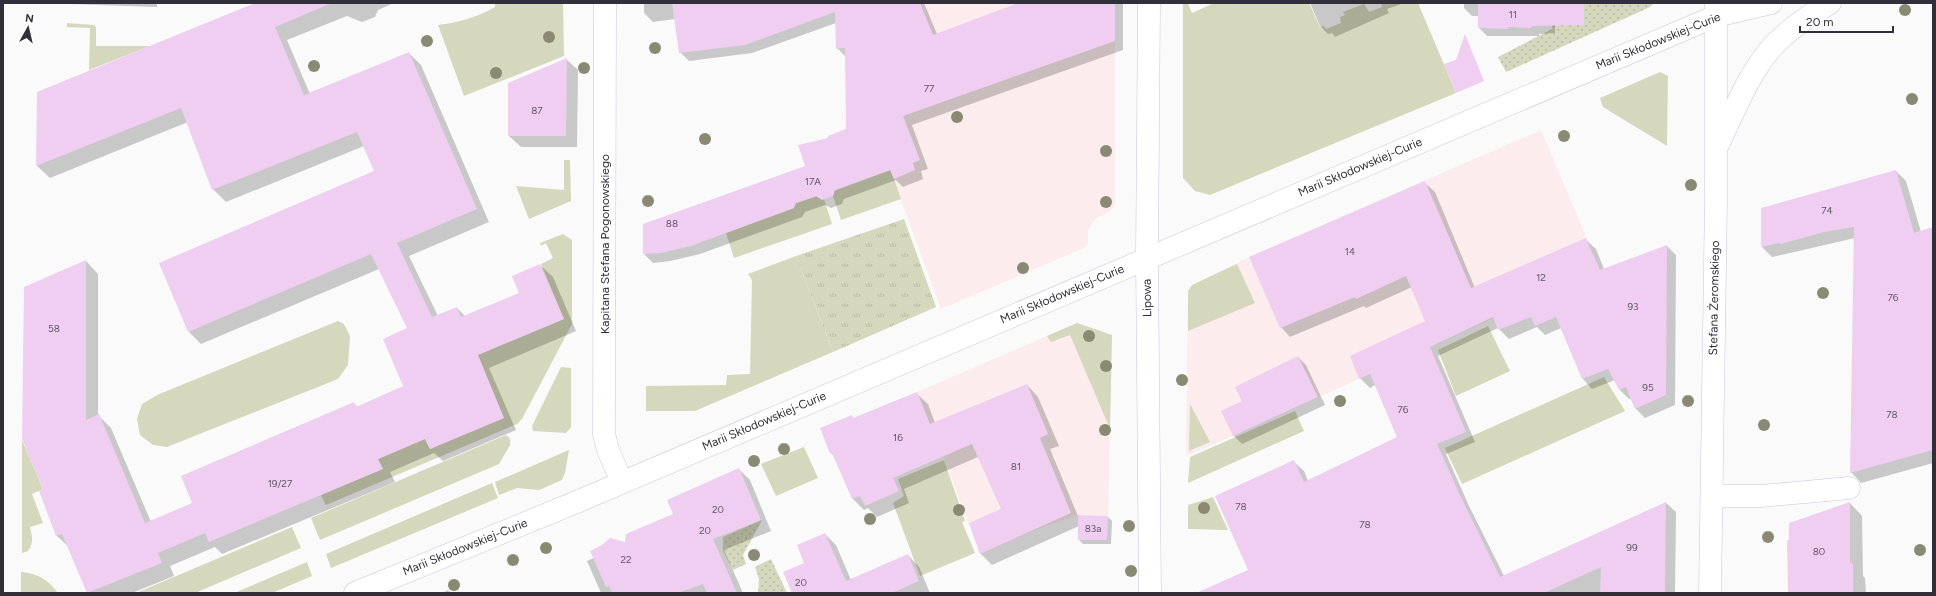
<svg xmlns="http://www.w3.org/2000/svg" width="1936" height="596" font-family="Figtree,sans-serif">
  <defs>
    <pattern id="park-tufts" width="24" height="20" patternUnits="userSpaceOnUse"><rect width="24" height="20" fill="#d5d8bc"/><path d="M3 7l-1-3M5 7V3M7 7l1-3M15 17l-1-3M17 17v-4M19 17l1-3" fill="none" stroke="#b7baa2"/></pattern>
    <pattern id="garden-dots" width="8" height="8" patternUnits="userSpaceOnUse"><rect width="8" height="8" fill="#d5d8bc"/><path d="M2 2h.1M6 6h.1" fill="none" stroke="#b7baa2" stroke-width="1.8" stroke-linecap="round"/></pattern>
  </defs>
  <rect width="100%" height="100%" fill="#fafafa"/>
  <path fill="#fceced" d="M877,3H1115V204L1110,211L1096,218L1088,230V243L1084,248L941,309L879,140Z
    M1541,130L1600,270L1233,436L1186,456L1188,291L1192,285L1249,257Z
    M1077,323L1112,335L1108,516L1078,515L1035,530L980,554L943,456L917,392Z"/>
  <path fill="#d5d8bc" d="M495,3H563L564,56L464,96L438,25C457,23 478,17 495,7Z
    M1183,3H1189L1188,4L1192,13L1214,3H1309L1320,27L1324,26L1326,29L1341,23L1340,17L1345,15L1343,12L1364,4L1369,12L1382,7L1381,3H1418L1456,93L1210,195L1195,191L1183,178Z
    M67,23L94,25L96,27V46H150L89,70L90,28L67,27Z
    M1660,72L1668,76L1667,146L1603,107L1600,98Z
    M564,160H570L571,201L529,219L516,186L564,190Z
    M891,170L901,199L841,220L833,196L834,191Z
    M818,196L819,198L824,199L832,224L734,258L726,233L794,208V204Z
    M563,234L572,240V324L522,419L517,424L326,505L321,495L382,469L378,459L425,439L430,449L504,418L477,355L564,319L541,264L553,258L546,243L541,246L540,243Z
    M796,256L833,352L695,411H646V386L726,385L727,375L750,374L752,280L748,274Z
    M1237,264L1255,303L1188,331V291L1192,285Z
    M338,321L344,324L350,336L348,365L338,379L167,447L153,445L140,435L137,419L142,404L157,395Z
    M1077,323L1112,335L1110,429L1070,335L1051,342L1047,336Z
    M1488,326L1510,371L1456,396L1438,350Z
    M561,367L571,368V427L566,433L533,431L532,426Z
    M1604,377L1625,411L1462,484L1445,448Z
    M1190,404L1210,442L1189,451Z
    M1295,411L1304,431L1188,483L1190,457Z
    M506,435L510,439V445L499,464L320,540L311,518Z
    M22,440L43,489L32,494L43,523L30,527C32,536 34,543 28,551L22,553Z
    M804,447L818,478L776,496L761,464Z
    M569,450L565,473L562,480L539,490L517,488L499,495L495,482Z
    M944,460L965,521L962,522L975,553L920,576L893,503L904,496L898,479Z
    M492,483L498,498L331,568L326,554Z
    M1213,497L1228,530L1188,529V505Z
    M292,527L301,548L195,593H136Z
    M307,562L312,576L272,593H234Z
    M21,572C37,573 49,580 58,593H21Z"/>
  <path fill="url(#park-tufts)" d="M904,219L936,307L833,352L796,256Z"/>
  <path fill="url(#garden-dots)" d="M1556,3H1654L1650,7L1506,72L1498,57L1552,29L1553,5Z
    M762,520L743,555L746,564L733,570L723,551V537Z
    M771,559L787,593H758L759,579L755,567Z"/>
  <path fill="#0003" d="M40,3H157V7Z
    M258,3H394L378,10L375,17L362,22L347,16L287,40L310,94L409,53L421,65L489,222L409,256L438,316L457,308L465,316L521,294L540,265L553,277L576,331L489,368L516,430L443,461L434,453L390,472L395,482L222,554L215,547L170,566L174,576L132,593H88L69,547L57,536L44,489L86,261L98,274V415L111,428L151,522L193,504L354,404L358,407L404,387L408,329L379,269L201,344L189,332L375,172L364,146L226,202L213,189L188,122L50,178L37,166Z
    M644,3H924L937,34L1020,3H1123V50L912,125L928,169L921,171L923,179L903,187L896,180L844,199L842,204L831,208L825,205L805,212L802,217L700,254L670,261L653,263L644,254L807,166L830,138L847,130L846,57L837,48L836,23L752,53L689,61L680,52L675,19L653,22L644,13Z
    M1310,3H1404L1387,9L1389,13L1335,37L1332,33L1328,34L1320,26Z
    M1464,3H1566L1555,11V33L1539,34V36H1487L1479,28V16H1472L1464,8Z
    M566,59L578,70L577,147H521L509,136Z
    M1896,171L1906,181L1921,232L1933,229V463L1861,483L1851,472L1855,238L1772,257L1762,247V209Z
    M1425,183L1435,192L1475,288L1586,240L1596,249L1604,269L1667,246L1676,255L1675,405L1645,418L1636,409L1631,399H1629L1620,390L1615,380L1592,389L1583,379L1561,328L1545,335L1537,327L1509,339L1498,328L1438,356L1475,442L1446,454L1469,506L1504,576L1666,503L1676,512L1675,593H1212L1249,570L1294,462L1304,471L1308,481L1398,438L1375,385L1370,388L1360,378L1426,322L1412,287L1366,308L1364,306L1290,337L1281,327Z
    M1298,357L1306,365L1325,405L1242,444L1234,436L1223,412L1244,402Z
    M1027,385L1038,397L1059,446L1050,449L1078,516L1108,517L1112,521L1111,544H1083L1079,540V526L992,565L981,554L970,524L1002,509L978,457L904,489L909,503L877,517L868,508L864,510L853,499L835,457L831,453L851,416L854,419L916,393L928,404L935,423Z
    M739,469L750,480L771,531L724,550L743,593H601L587,561L625,543L674,515Z
    M1850,503L1862,516L1863,576L1865,578L1866,593H1789Z
    M825,534L836,545L851,580L908,555L919,567L930,593H793L805,563Z
    M448,590L451,593H442Z"/>
  <path fill="#efcef2" d="M255,3H332L275,27L304,95L409,52L477,209L397,243L432,317L457,307L461,317L519,293L512,276L540,264L564,319L478,355L504,418L430,449L425,439L378,459L383,469L209,542L205,533L158,553L162,563L87,593L62,534L56,536L39,491L43,489L22,439L24,287L86,260V420L99,414L145,523L192,503L181,476L354,402L356,407L403,386L383,339L407,328L371,254L188,332L159,263L374,171L357,132L212,190L181,108L36,166L37,92Z
    M672,3H920L933,35L1018,3H1115V41L903,116L920,160L913,163L915,170L894,179L890,170L835,190L833,196L822,200L816,196L796,203L794,208L691,246L661,253L643,254V224L805,166L798,145L828,138V136L846,129L845,48L836,49L835,12L745,45L679,53Z
    M1478,3H1584V25L1532,26L1531,28L1508,27V29L1478,28Z
    M1465,34L1484,81L1456,93L1444,64L1456,60Z
    M567,58L566,136H508V83Z
    M1896,170L1914,233L1933,227V450L1850,473L1854,227L1824,232L1781,244L1778,243L1761,247V208Z
    M1425,181L1471,288L1586,238L1600,270L1667,245L1666,395L1635,409L1626,387L1619,390L1608,369L1582,379L1556,317L1535,326L1531,317L1498,330L1493,317L1430,347L1466,432L1437,444L1460,495L1500,577L1666,502L1665,593H1600L1601,567L1544,593H1196L1248,570L1215,496L1294,460L1304,482L1397,437L1370,374L1359,379L1350,356L1425,321L1406,276L1356,299L1355,297L1280,328L1249,257Z
    M1298,356L1318,397L1233,436L1221,411L1242,401L1235,387Z
    M1027,384L1048,434L1040,438L1071,513L980,554L969,523L1001,509L972,444L893,478L899,491L865,506L860,496L852,499L832,453L830,454L820,428L852,415L853,418L917,392L930,424Z
    M739,468L761,520L713,539L737,593H707L703,584L678,593H612L609,586L606,587L590,551L602,545L610,538L625,542L626,534L673,514L667,500Z
    M1850,502V562L1853,564V593H1788L1787,540H1789V523Z
    M1078,515L1108,516L1107,540H1078Z
    M825,533L846,581L908,554L919,581L892,593H792L783,572L804,563L797,545Z"/>
  <g fill="none" stroke-linecap="round" stroke-linejoin="round">
    <g stroke="#c8c4e1" stroke-width="23">
      <path id="minor" d="M605,3L604,434L608,450L622,482
        M1149,3L1147,257L1150,593
        M1719,143C1735,109 1750,70 1776,43C1792,27 1811,14 1830,3
        M1712,496H1761L1849,488
        M355,593L579,501L1716,16L1771,3
        M1710,593L1716,199V3"/>
    </g>
    <use href="#minor" stroke="#fff" stroke-width="22"/>
  </g>
  <g fill="#898974">
    <circle cx="1905" cy="10" r="6"/>
    <circle cx="549" cy="37" r="6"/>
    <circle cx="427" cy="41" r="6"/>
    <circle cx="655" cy="48" r="6"/>
    <circle cx="314" cy="66" r="6"/>
    <circle cx="584" cy="68" r="6"/>
    <circle cx="496" cy="73" r="6"/>
    <circle cx="1912" cy="99" r="6"/>
    <circle cx="957" cy="117" r="6"/>
    <circle cx="1564" cy="136" r="6"/>
    <circle cx="705" cy="139" r="6"/>
    <circle cx="1106" cy="151" r="6"/>
    <circle cx="1691" cy="185" r="6"/>
    <circle cx="648" cy="201" r="6"/>
    <circle cx="1106" cy="202" r="6"/>
    <circle cx="1023" cy="268" r="6"/>
    <circle cx="1823" cy="293" r="6"/>
    <circle cx="1089" cy="336" r="6"/>
    <circle cx="1106" cy="366" r="6"/>
    <circle cx="1182" cy="380" r="6"/>
    <circle cx="1340" cy="401" r="6"/>
    <circle cx="1688" cy="401" r="6"/>
    <circle cx="1764" cy="425" r="6"/>
    <circle cx="1105" cy="430" r="6"/>
    <circle cx="784" cy="449" r="6"/>
    <circle cx="754" cy="461" r="6"/>
    <circle cx="1204" cy="508" r="6"/>
    <circle cx="959" cy="510" r="6"/>
    <circle cx="870" cy="519" r="6"/>
    <circle cx="1129" cy="526" r="6"/>
    <circle cx="1768" cy="537" r="6"/>
    <circle cx="546" cy="548" r="6"/>
    <circle cx="1920" cy="550" r="6"/>
    <circle cx="754" cy="555" r="6"/>
    <circle cx="513" cy="560" r="6"/>
    <circle cx="1131" cy="571" r="6"/>
    <circle cx="454" cy="585" r="6"/>
  </g>
  <g text-anchor="middle" stroke-width="3" stroke-linejoin="round" paint-order="stroke">
    <g font-size="10" fill="#605768">
      <text x="1513" y="18">11</text>
      <text x="929" y="92">77</text>
      <text x="537" y="114">87</text>
      <text x="813" y="185">17A</text>
      <text x="1827" y="214">74</text>
      <text x="672" y="227">88</text>
      <text x="1350" y="255">14</text>
      <text x="1541" y="281">12</text>
      <text x="1893" y="301">76</text>
      <text x="1633" y="310">93</text>
      <text x="54" y="332">58</text>
      <text x="1648" y="391">95</text>
      <text x="1403" y="413">76</text>
      <text x="1892" y="418">78</text>
      <text x="898" y="441">16</text>
      <text x="1016" y="470">81</text>
      <text x="280" y="487">19/27</text>
      <text x="1241" y="510">78</text>
      <text x="718" y="513">20</text>
      <text x="1365" y="528">78</text>
      <text x="1093" y="532">83a</text>
      <text x="705" y="534">20</text>
      <text x="1632" y="551">99</text>
      <text x="1819" y="555">80</text>
      <text x="626" y="563">22</text>
      <text x="801" y="586">20</text>
    </g>
    <g font-size="12" fill="#302f3a" stroke="#fff">
      <text transform="translate(1658 41) rotate(-22)" y="4">Marii Skłodowskiej-Curie</text>
      <text transform="translate(1360 167) rotate(-23)" y="4">Marii Skłodowskiej-Curie</text>
      <text transform="translate(605 244) rotate(-90)" y="4">Kapitana Stefana Pogonowskiego</text>
      <text transform="translate(1062 294) rotate(-23)" y="4">Marii Skłodowskiej-Curie</text>
      <text transform="translate(1147 298) rotate(-91)" y="4">Lipowa</text>
      <text transform="translate(1714 298) rotate(-89)" y="4">Stefana Żeromskiego</text>
      <text transform="translate(764 421) rotate(-23)" y="4">Marii Skłodowskiej-Curie</text>
      <text transform="translate(465 547) rotate(-22)" y="4">Marii Skłodowskiej-Curie</text>
    </g>
  </g>
  <rect width="1936" height="596" fill="none" stroke="#302f3a" stroke-width="8"/>
  <g transform="translate(28 28) rotate(8)" stroke="#ffffff" stroke-width="3" paint-order="stroke">
  <path d="M0-3L7 15L0 10L-7 15Z" fill="#302f3a"/>
  <text y="-6" font-size="11" font-weight="bold" text-anchor="middle" fill="#302f3a">N</text>
  </g>
  <path d="M1800 26v6h93v-6" fill="none" stroke="#302f3a" stroke-width="2"/>
  <text x="1806" y="26" font-size="12" fill="#302f3a" stroke="#ffffff" stroke-width="3" paint-order="stroke">20 m</text>
</svg>
